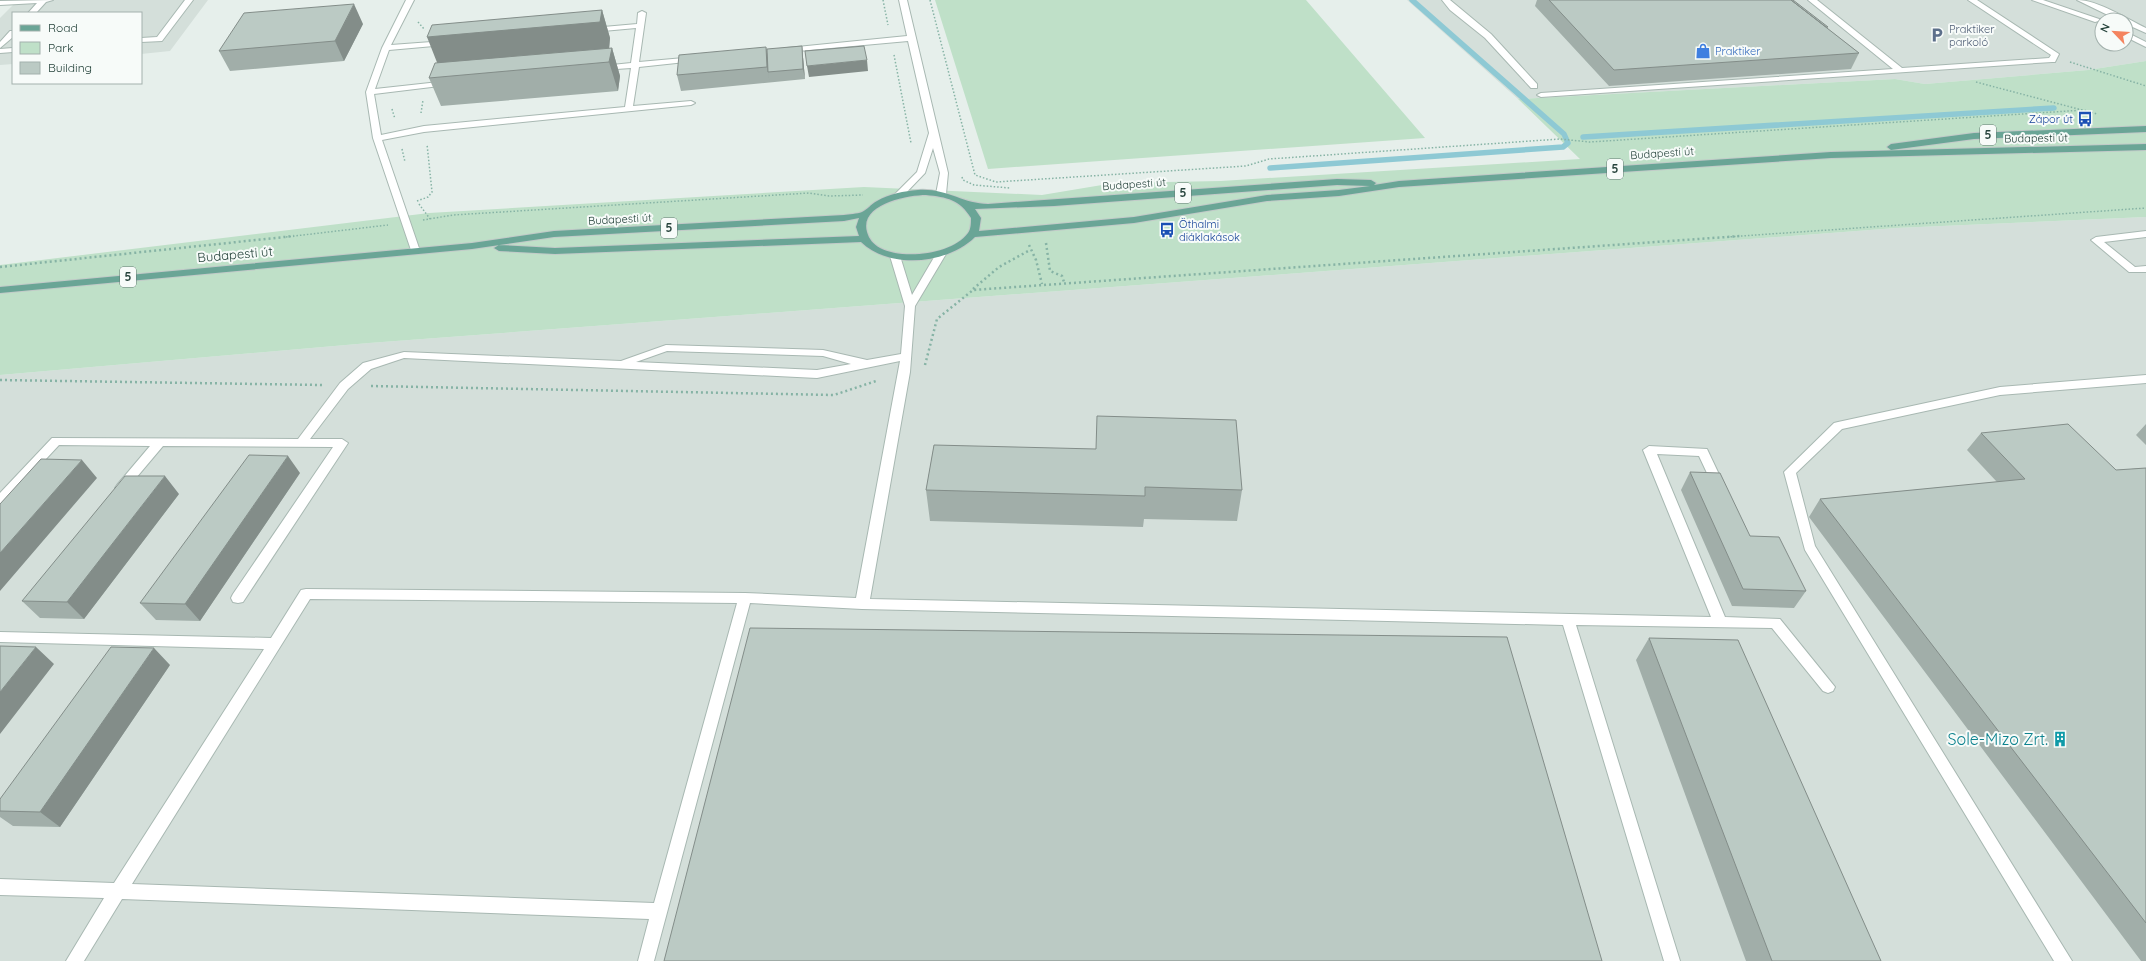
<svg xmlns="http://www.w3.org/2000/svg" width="2146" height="961" font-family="Quicksand,sans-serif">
  <rect width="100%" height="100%" fill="#e6efeb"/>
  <path fill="#d4dfda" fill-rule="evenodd" d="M18,0H208L170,51L141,54V13H13V64L0,65V18Z
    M1407,0H2146V61L2088,70L1925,84L1895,79L1518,99ZM2102,20H2126V44H2102Z
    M2146,217V961H0V375L369,343L1896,228Z"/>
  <path fill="#bfe0c8" d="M935,0H1306L1425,138L988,169Z
    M2146,61V217L1896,228L369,343L0,375V265L429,213L864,187L1042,195L1114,183L1221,181L1580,159L1518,99L1895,79L1925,84L2088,70Z"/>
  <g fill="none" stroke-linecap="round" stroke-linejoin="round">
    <path stroke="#8ec9d4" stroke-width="5.5" d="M1583,137L2054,108
      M1270,168L1563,147L1568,143L1564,134L1412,0"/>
    <g stroke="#a8b8b2" stroke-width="2">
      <path id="minor" d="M53,0L46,2L36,13H28L37,3L0,5V1Z
        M185,0H193L162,41L141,42V38L157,37Z
        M406,0H414L391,45L445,41L449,43L445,45L389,50L375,89L448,81L452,83L448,85L374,94L381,135L424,126L625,107L631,68L602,70L598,68L602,66L631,63L636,28L592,32L588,30L592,28L637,24L638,13L642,11L646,13L639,62L695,57L699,59L695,61L639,67L633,106L691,101L695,103L691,105L424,132L382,140L420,251L418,253H412L373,138L366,92L382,48Z
        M899,0H907L948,173L946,194L941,197L936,194L940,173L933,148L925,173L901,198L898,199L893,196L917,172L929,133L908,41L787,52L783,50L787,48L907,36Z
        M1442,0H1450L1491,34L1537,84V88H1531L1485,38L1450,10Z
        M1808,0H1817L1902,68L2049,58L2051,55L1968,0H1977L2059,54L2055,62H2052L1541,97L1537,95L1541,93L1893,69Z
        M2032,0H2043L2102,20L2095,22Z
        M2077,0C2098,0 2127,19 2146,28V33L2126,24V20H2118Z
        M10,31H13V37L0,48V42Z
        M2126,32L2146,42V47L2126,37Z
        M13,48V52L0,53V49Z
        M2146,231V237L2104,242L2135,267L2146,266V272H2129L2091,240L2096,237Z
        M941,251L946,254L915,306L910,372L870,599L1711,617L1643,450L1649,446L1707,449L1725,487L1723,490H1715L1699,456L1657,454L1725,617L1780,619L1835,687L1833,691L1828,693L1823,691L1772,628L1576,625L1680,961H1664L1563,625L862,609L750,603L654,961H638L649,919L122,899L84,961H66L104,898L0,895V879L114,883L264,649L0,642V632L271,638L301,590L306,589L745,593L856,598L900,361L817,378L404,358L371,369L348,389L310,439H342L348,443L243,602L238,603L233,602L231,598L233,594L333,447L163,446L125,491L121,492L115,488L117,485L150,446L59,445L4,504L0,505V493L52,438L298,439L340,383L363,363L404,352L621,361L666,345L823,350L867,360L901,354L905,306L890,256L895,253L900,256L912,295L936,254ZM667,351L823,356L851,364L817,370L636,362ZM310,599L737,603L654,903L132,884Z
        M2146,375V383L2000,395L1842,429L1796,473L1815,546L2072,961H2054L1805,550L1784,472L1834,423L1838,422L2000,387Z"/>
    </g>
    <g stroke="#c2cac8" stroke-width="2">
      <path id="major" d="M2146,126V132L1974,139L1891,150L1887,147L1891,144L1974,133Z
        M2146,144V150L1831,158L1399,187L1339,196L1267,201L1134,223L975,237C948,264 890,270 861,242L555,254L499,251L494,248L499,245L555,248L859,236L856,227L859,218L844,221L554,237L472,249L0,293V287L472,243L554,231L844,215C849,214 857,214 862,212C867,210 871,204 877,201C889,194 904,191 918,190C947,188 963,204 988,204L1337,179L1371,180L1376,183L1374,185L1399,181L1831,152ZM1337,185L1370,186L1339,190L1267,195L1134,217L979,231L981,218L975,209L1054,206ZM926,195C947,197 960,200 971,218C971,223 971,229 968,233C952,255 902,260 880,248C873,244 869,239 867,232C859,204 908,195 926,195Z"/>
    </g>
    <path stroke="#86b3a5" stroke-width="1.5" stroke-dasharray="1.5 2" stroke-linecap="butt" d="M883,0L888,25
      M930,0L975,175L996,182L1246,166L1269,159L1560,139L1590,142L2084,110L2097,114
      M418,22L425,30
      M894,55L911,143
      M2070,62L2146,86
      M1976,82L2082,110
      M392,109L395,119
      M421,113L423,100
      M402,149L405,162
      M962,177L963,180L974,185L1010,188
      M417,201L428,197L432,192L427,144
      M419,204L430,219
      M423,220L453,215L809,193L829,196L863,195
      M286,237L388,225
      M1727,237L2146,208"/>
    <path stroke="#86b3a5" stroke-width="2.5" stroke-dasharray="2 3" stroke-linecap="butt" d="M1046,243L1050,271L1062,276L1064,282
      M1029,245L1036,260L1042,284
      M0,267L294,236
      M973,289L999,267L1030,250
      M925,365L937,319L973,290L1741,236
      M0,380L322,385
      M371,386L834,395L876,381"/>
    <use href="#minor" fill="#fff" fill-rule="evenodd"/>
    <use href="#major" fill="#6aa596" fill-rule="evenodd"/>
  </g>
  <path fill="#a1aea9" d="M1537,0H1793L1828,27L1827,28L1859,53L1851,69L1609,86L1535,6Z
    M602,10L610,38L609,48H612L620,76L618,91L441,106L429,78L437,63Z
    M363,24L344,61L230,71L219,51Z
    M802,46L805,79L681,91L677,75L768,53Z
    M2146,424V445L2136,435Z
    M1981,433L2116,470L2146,468V961H2141L1809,517L1820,499L1997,482L1967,450Z
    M934,445L1242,490L1237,521L1144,519L1143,527L930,521L926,490Z
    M1690,472L1750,536L1806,591L1794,608L1732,606L1681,490Z
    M300,473L200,621L156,620L140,603Z
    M179,494L84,619L40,618L22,601Z
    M1649,638L1881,961H1746L1636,660Z
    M170,665L60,827L13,826L0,817V799Z"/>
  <path fill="#838d89" d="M354,4L363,24L344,61L335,41Z
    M602,10L610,38L609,50L438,65L427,37Z
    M802,46L805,79L803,69Z
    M766,47L770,63L768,72L770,83L767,67Z
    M612,48L620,76L618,91L609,62Z
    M867,60L868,71L809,77L807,66Z
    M288,456L300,473L200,621L185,604Z
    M82,460L97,478L0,591V553Z
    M165,476L179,494L84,619L67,602Z
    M36,647L54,664L0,734V692Z
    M154,648L170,665L60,827L40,812Z"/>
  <path fill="#bbcac4" stroke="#838d89" d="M1549,0H1791L1859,53L1614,70Z
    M1791,0H1793L1828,27H1826Z
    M354,4L335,41L219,51L244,13Z
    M602,10L600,22L427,37L432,25Z
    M802,46L803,69L768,72L767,49Z
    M864,46L867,60L807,66L805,51Z
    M766,47L767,67L677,75L679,55Z
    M612,48L609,62L429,78L435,63Z
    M1097,416L1236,420L1242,490L1145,487V496L926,490L934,445L1096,449Z
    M2068,424L2116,470L2146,468V923L1820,499L2025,479L1981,433Z
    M249,455L288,456L185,604L140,603Z
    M41,459L82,460L0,553V504Z
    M1690,472L1720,473L1750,536L1779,537L1806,591L1743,589Z
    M125,476H165L67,602L22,601Z
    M750,628L1507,637L1602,961H664Z
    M1649,638L1738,640L1881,961H1772Z
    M0,646L36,647L0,692Z
    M111,647L154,648L40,812L0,811V799Z"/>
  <defs>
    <g id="parking-bare" transform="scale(1.2)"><path d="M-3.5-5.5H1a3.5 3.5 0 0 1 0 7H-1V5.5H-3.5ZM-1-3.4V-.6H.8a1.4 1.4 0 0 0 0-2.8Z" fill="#5c6f8a" stroke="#f7fbf9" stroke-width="2.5" paint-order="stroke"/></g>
    <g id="shop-bare" transform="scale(1.2)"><path d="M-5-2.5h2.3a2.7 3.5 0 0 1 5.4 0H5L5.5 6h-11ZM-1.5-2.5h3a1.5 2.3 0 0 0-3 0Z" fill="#3f7fe0" stroke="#f7fbf9" stroke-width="2.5" paint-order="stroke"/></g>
    <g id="bus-bare" transform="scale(1.2)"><path d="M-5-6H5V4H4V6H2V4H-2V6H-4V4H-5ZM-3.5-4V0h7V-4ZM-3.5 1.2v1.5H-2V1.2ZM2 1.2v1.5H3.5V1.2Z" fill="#1a4fb4" stroke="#f7fbf9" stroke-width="2.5" paint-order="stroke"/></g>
    <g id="building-bare" transform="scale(1.2)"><path d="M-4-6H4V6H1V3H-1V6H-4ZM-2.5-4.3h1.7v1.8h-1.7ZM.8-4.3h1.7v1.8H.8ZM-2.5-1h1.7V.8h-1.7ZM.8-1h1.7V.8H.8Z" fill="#0f9aa8" stroke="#f7fbf9" stroke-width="2.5" paint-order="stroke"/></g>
  </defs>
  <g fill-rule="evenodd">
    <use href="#parking-bare" x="1937" y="35"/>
    <use href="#shop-bare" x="1703" y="51"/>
    <use href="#bus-bare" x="2085" y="119"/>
    <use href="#bus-bare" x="1167" y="230"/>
    <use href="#building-bare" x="2060" y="739"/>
  </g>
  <g text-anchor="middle" stroke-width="4" stroke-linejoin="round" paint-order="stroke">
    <g font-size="11" fill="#4e5e75" stroke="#f7fbf9" text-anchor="start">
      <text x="1949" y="33">Praktiker<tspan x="1949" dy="13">parkoló</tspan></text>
    </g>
    <g font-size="11" fill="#366cbe" stroke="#f7fbf9" text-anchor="start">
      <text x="1715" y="55">Praktiker</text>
    </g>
    <g font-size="11" fill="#164399" stroke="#f7fbf9" text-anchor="end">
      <text x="2073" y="123">Zápor út</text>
      <text x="1179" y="228" text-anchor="start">Öthalmi<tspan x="1179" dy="13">diáklakások</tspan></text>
    </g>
    <g font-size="11" fill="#24423a" stroke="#f7fbf9">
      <text transform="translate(2036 138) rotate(-1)" y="4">Budapesti út</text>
      <text transform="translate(1662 153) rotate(-4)" y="4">Budapesti út</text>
      <text transform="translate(1134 184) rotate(-4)" y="4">Budapesti út</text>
      <text transform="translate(620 219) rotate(-3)" y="4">Budapesti út</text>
    </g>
    <g fill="#f7fbf9" stroke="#637a73" stroke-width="1">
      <rect x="1980" y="125" width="16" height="20" rx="3"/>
      <rect x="1607" y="159" width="16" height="20" rx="3"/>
      <rect x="1175" y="183" width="16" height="20" rx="3"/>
      <rect x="661" y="218" width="16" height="20" rx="3"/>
      <rect x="120" y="267" width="16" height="20" rx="3"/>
    </g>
    <g font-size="12" font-weight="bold" fill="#24423a">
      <text x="1988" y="139">5</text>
      <text x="1615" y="173">5</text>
      <text x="1183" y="197">5</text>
      <text x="669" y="232">5</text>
      <text x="128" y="281">5</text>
    </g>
    <g font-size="13" fill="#24423a" stroke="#f7fbf9">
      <text transform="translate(235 254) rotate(-5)" y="5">Budapesti út</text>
    </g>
    <g font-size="16" fill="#0d838f" stroke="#f7fbf9" text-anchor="end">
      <text x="2048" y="745">Sole-Mizo Zrt.</text>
    </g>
  </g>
  <rect x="12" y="12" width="130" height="72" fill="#f7fbf9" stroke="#a3b1ad"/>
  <rect x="20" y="25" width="20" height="6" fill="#6aa596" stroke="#a3b1ad"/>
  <text x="48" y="32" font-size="12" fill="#24423a">Road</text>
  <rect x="20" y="42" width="20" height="12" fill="#bfe0c8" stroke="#a3b1ad"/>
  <text x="48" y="52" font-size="12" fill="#24423a">Park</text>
  <rect x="20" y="62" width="20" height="12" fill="#bbcac4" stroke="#a3b1ad"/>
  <text x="48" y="72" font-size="12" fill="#24423a">Building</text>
  <g transform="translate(2114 32) rotate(295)"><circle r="19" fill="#f7fbf9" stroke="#a3b1ad"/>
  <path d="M0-3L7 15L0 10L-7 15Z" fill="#f4845f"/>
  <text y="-6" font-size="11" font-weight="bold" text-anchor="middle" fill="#24423a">N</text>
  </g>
</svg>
